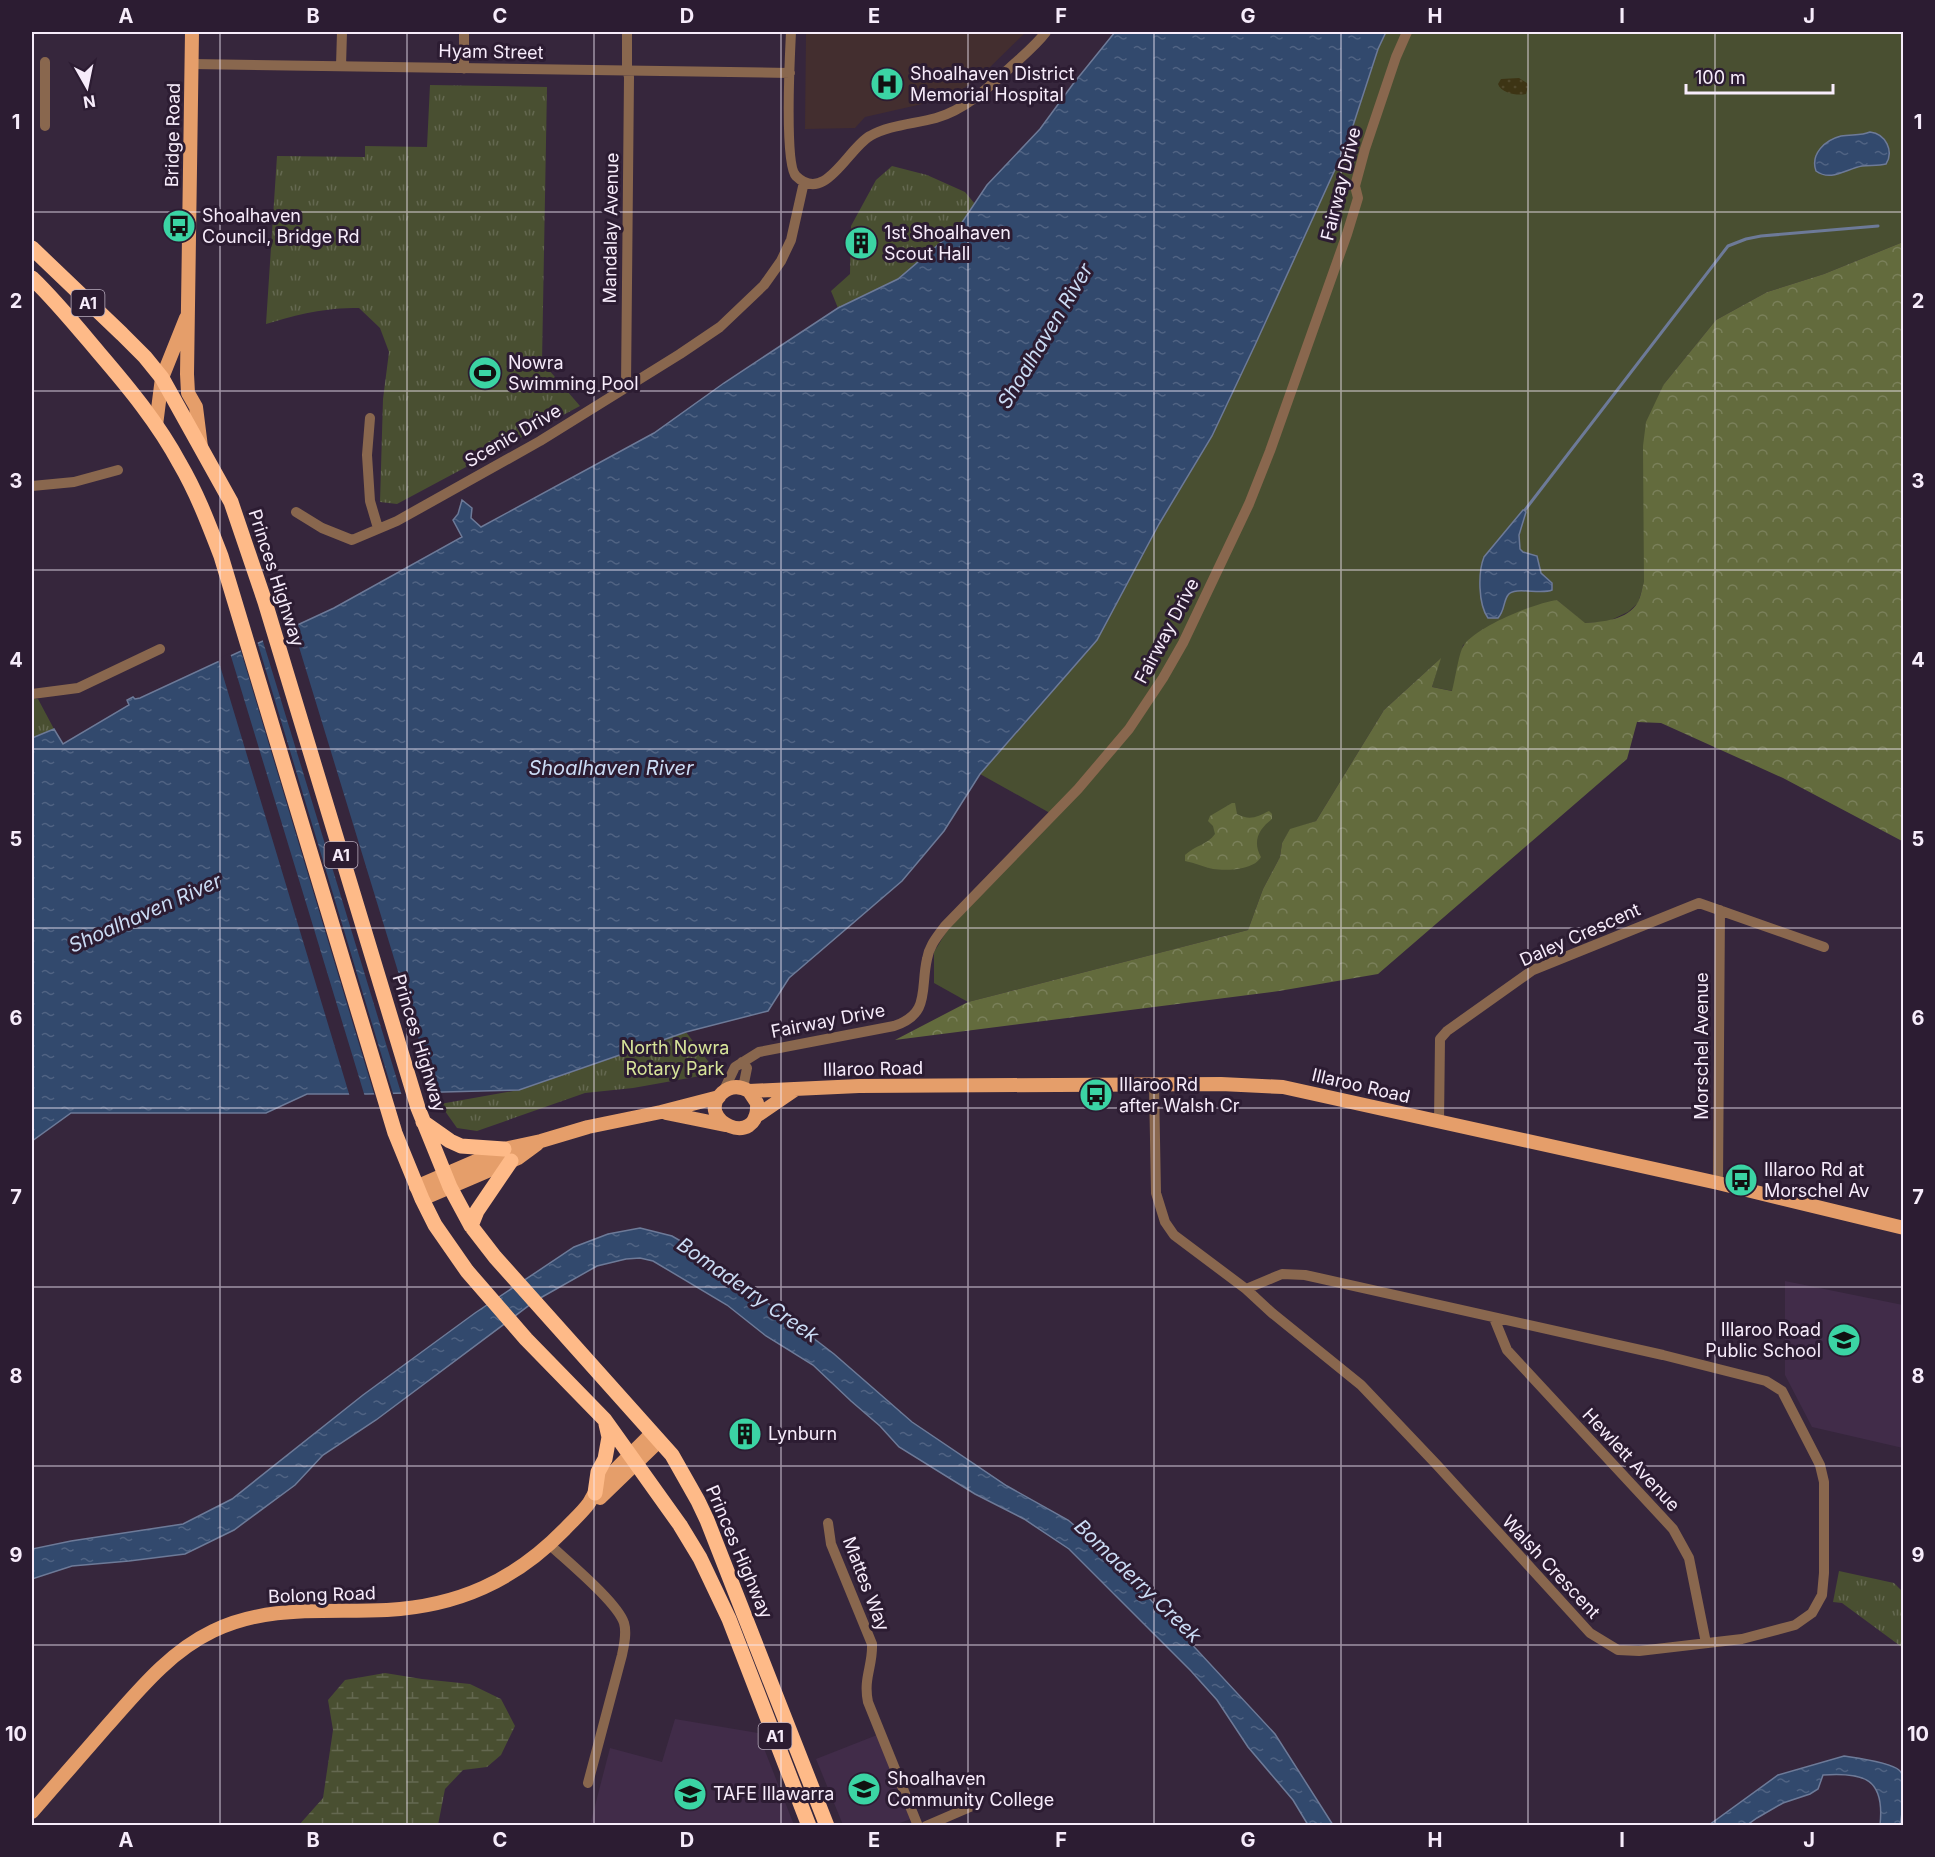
<svg xmlns="http://www.w3.org/2000/svg" width="1935" height="1857" font-family="Inter,sans-serif">
  <defs>
    <pattern id="forest-crowns" width="20" height="18" patternUnits="userSpaceOnUse" patternTransform="scale(1.5)"><rect width="20" height="18" fill="#636b3d"/><path d="M2 6a3 3 0 1 1 6 0M12 15a3 3 0 1 1 6 0" fill="none" stroke="#7a805a"/></pattern>
    <pattern id="wetland-marsh" width="20" height="14" patternUnits="userSpaceOnUse" patternTransform="scale(1.5)"><rect width="20" height="14" fill="#494f31"/><path d="M1 5h8M5 5V1M11 12h8M15 12V8" fill="none" stroke="#646850"/></pattern>
    <pattern id="sand-dots" width="8" height="8" patternUnits="userSpaceOnUse" patternTransform="scale(1.5)"><rect width="8" height="8" fill="#3d3414"/><path d="M2 2h.1M6 6h.1" fill="none" stroke="#50482b" stroke-width="1.8" stroke-linecap="round"/></pattern>
    <pattern id="park-tufts" width="24" height="20" patternUnits="userSpaceOnUse" patternTransform="scale(1.5)"><rect width="24" height="20" fill="#494f31"/><path d="M3 7l-1-3M5 7V3M7 7l1-3M15 17l-1-3M17 17v-4M19 17l1-3" fill="none" stroke="#646850"/></pattern>
    <pattern id="water-ripples" width="26" height="14" patternUnits="userSpaceOnUse" patternTransform="scale(1.5)"><rect width="26" height="14" fill="#32496d"/><path d="M2 4q2-2 4 0t4 0M15 11q2-2 4 0t4 0" fill="none" stroke="#506383"/></pattern>
  </defs>
  <rect width="100%" height="100%" fill="#36263c"/>
  <path fill="#412c49" d="M1903,1278V1448L1812,1427L1785,1375V1281L1903,1305Z
    M675,1719L758,1733L794,1825H590L610,1748L662,1762Z
    M877,1735L911,1819L894,1825H843L816,1759Z"/>
  <path fill="#432e2f" d="M806,32H1026L986,71L953,97L865,117L855,128L805,129Z"/>
  <path fill="#494f31" d="M1386,32H1903V242L1824,274L1767,292L1716,320L1664,384L1645,520L1644,583L1638,603L1628,612L1607,622L1584,623L1557,600L1463,645L1453,691L1432,687L1440,659L1384,710L1316,821L1290,830L1282,843L1280,857L1263,889L1248,930L968,1002L934,983V952L948,929L1057,817L980,774L1097,640L1159,524L1212,436L1255,345L1348,141L1378,49Z"/>
  <path fill="url(#forest-crowns)" d="M1903,242V855L1902,841L1783,778L1661,723L1637,722L1627,759L1378,974L1279,991L895,1040L968,1002L1248,930L1263,889L1280,857L1282,843L1290,829L1316,821L1384,710L1441,658L1432,687L1452,691C1455,681 1459,651 1464,645C1478,626 1535,603 1557,600L1585,623C1602,622 1628,620 1638,602C1641,596 1642,588 1644,582L1643,446L1646,422L1664,384L1716,320L1767,292L1824,274Z
    M1232,803H1235L1237,814C1250,821 1257,817 1269,811L1272,814V819C1259,829 1252,841 1261,857C1254,870 1227,871 1213,869C1204,867 1195,863 1185,861V855C1196,845 1207,845 1215,834L1213,826L1208,821L1210,816Z"/>
  <path fill="url(#wetland-marsh)" d="M385,1673L422,1679L470,1684L501,1699L515,1726L501,1755L487,1767L463,1770L445,1789L438,1825H299L323,1798L333,1730L328,1700L345,1680Z"/>
  <path fill="url(#sand-dots)" d="M1519,78L1527,83L1528,86L1526,94C1517,96 1501,93 1498,84L1501,79Z"/>
  <path fill="url(#park-tufts)" d="M430,85L547,87L542,362L580,406L397,504L380,502L383,399L389,352L380,328L359,308C323,308 300,314 266,324L277,156L365,157V146L427,147Z
    M892,166L927,175L965,192L975,204L959,227L898,279L838,308L831,291L850,274L851,226L876,180Z
    M32,699H38L54,729L32,738Z
    M686,1032L717,1073L633,1088L585,1093L477,1131L457,1128L440,1104L519,1090Z
    M1839,1571L1894,1583L1903,1592V1648L1842,1603L1833,1602Z"/>
  <path fill="url(#water-ripples)" stroke="#6d7a98" stroke-width="1.5" d="M1115,32H1386L1378,49L1348,141L1255,345L1212,436L1159,524L1097,640L980,774L944,831L902,881L789,978L768,1011L686,1032L519,1090L367,1094H307L266,1113H71L32,1141V738L54,729L63,744L129,705L127,700L133,697L135,699L140,698L334,608L462,537L453,520L458,514L462,500L472,508L471,518L481,527L654,433L724,383L838,308L898,279L959,227L987,185L1040,129L1073,84Z
    M1870,132C1886,134 1894,151 1886,164C1878,166 1870,165 1862,166C1846,169 1831,182 1816,171C1810,154 1825,140 1841,136C1851,134 1861,136 1870,132Z
    M1523,510H1525L1526,512L1519,535L1520,549L1523,552L1537,556L1541,573L1552,583V590C1541,595 1514,586 1508,595C1503,602 1505,610 1498,618H1488C1478,604 1478,572 1484,557Z
    M640,1228L672,1236L705,1255L834,1354L912,1422L1007,1486L1068,1520L1108,1554L1275,1734L1333,1825H1308L1293,1800L1248,1747L1217,1700L1191,1671L1069,1549L1024,1519L975,1494L899,1447L880,1426L851,1401L813,1365L766,1336L727,1305L653,1261L640,1258L626,1259L597,1266L535,1301L376,1420L323,1455L295,1485L234,1530L185,1554L129,1561L72,1566L32,1579V1549L71,1541L183,1524L232,1499L363,1395L475,1313L574,1247L608,1234Z
    M1844,1756C1857,1758 1890,1762 1899,1770C1909,1778 1902,1814 1900,1825H1880C1885,1779 1865,1772 1823,1775L1818,1789L1810,1794L1783,1803L1757,1818L1747,1825H1709L1778,1775Z"/>
  <path fill="#36263c" d="M292,624L436,1096H402L262,638Z
    M257,641L394,1097H375L240,648Z
    M230,653L365,1097H350L218,659Z"/>
  <g fill="none" stroke-linecap="round" stroke-linejoin="round">
    <path stroke="#6d7a98" stroke-width="3" d="M1525,510L1728,246L1746,239L1761,236L1878,226"/>
    <path stroke="#89674e" stroke-width="10" d="M791,32C790,53 784,165 796,176C825,205 848,148 870,136C889,125 914,124 936,118C967,109 990,86 1014,64C1025,54 1037,44 1046,32
      M192,64L790,73
      M341,66L342,32
      M464,69V32
      M45,126V62
      M626,387L629,77L627,69V32
      M370,418L367,455L370,501L378,528
      M32,486L74,482L118,470
      M296,512L322,528L352,540L397,521L540,441L680,354L720,327L764,285L781,261L791,240L804,182
      M32,694L78,688L160,649
      M742,1062L747,1068L743,1088
      M1154,1085L1156,1193L1165,1222L1174,1235L1246,1289L1272,1313L1361,1385L1437,1465L1590,1633L1618,1650L1639,1651L1742,1639L1795,1625L1812,1613L1822,1595L1824,1573V1482L1820,1465L1782,1391L1766,1381L1663,1355L1305,1275L1282,1274L1246,1289
      M723,1092L735,1067L759,1052L894,1026C931,1014 920,989 927,959C929,946 937,937 945,926L1078,789L1129,729L1163,678L1183,643L1249,504L1270,451L1347,234L1358,198L1355,186L1365,149L1396,57L1407,32
      M1439,1122L1440,1039L1447,1031L1533,970L1699,903L1824,947
      M1718,1183L1720,910
      M1494,1318L1507,1350L1673,1529L1689,1558L1706,1643
      M828,1523L831,1544L872,1644C873,1666 863,1678 868,1702L918,1826
      M550,1545C567,1561 617,1602 624,1623C627,1633 624,1645 622,1655L588,1783
      M926,1826L977,1804"/>
    <path stroke="#e59e6a" stroke-width="14" d="M192,32L187,374L188,393L196,407L201,447
      M156,425L162,378L186,318
      M749,1091L757,1103C760,1151 693,1120 722,1093C731,1085 740,1086 749,1091L859,1086L1221,1084L1283,1087L1718,1183L1904,1228
      M666,1113L725,1125
      M755,1117L796,1089
      M416,1187L504,1149L541,1141L588,1127L661,1112L719,1097
      M422,1199L518,1158L537,1144
      M600,1498L659,1441
      M32,1812C56,1784 81,1756 106,1727C138,1691 169,1652 213,1631C268,1604 329,1613 387,1610C458,1606 514,1581 564,1530C572,1521 582,1513 589,1503C591,1500 593,1495 596,1492C612,1471 634,1452 652,1433"/>
    <path stroke="#feba88" stroke-width="15" d="M32,248L122,334L145,357L162,378L231,502L265,602L418,1108L450,1187L471,1226L495,1257L672,1455L698,1501L707,1520L827,1826
      M32,278C56,301 77,327 99,353C129,388 158,423 180,464C197,493 209,525 221,556L395,1133L422,1199L435,1225L467,1271L526,1339L605,1420L680,1525L700,1558L729,1619L809,1826
      M423,1122L450,1141L461,1146L504,1149
      M471,1226L477,1211L511,1161
      M595,1493L598,1472L605,1459L609,1437L606,1424"/>
  </g>
  <path fill="none" stroke="#f7ecfb" stroke-width="1.5" stroke-opacity="0.55" d="M220,32V1826M407,32V1826M594,32V1826M781,32V1826M968,32V1826M1154,32V1826M1341,32V1826M1528,32V1826M1715,32V1826M32,212H1904M32,391H1904M32,570H1904M32,749H1904M32,928H1904M32,1108H1904M32,1287H1904M32,1466H1904M32,1645H1904"/>
  <defs>
    <g id="hospital-disc" transform="scale(1.725)"><circle r="9.5" fill="#3bd4a4" stroke="#2c1c32"/><path d="M-5-5h3v3.5h4V-5h3V5h-3V1.5h-4V5h-3Z" fill="#111"/></g>
    <g id="bus-disc" transform="scale(1.725)"><circle r="9.5" fill="#3bd4a4" stroke="#2c1c32"/><path d="M-5-6H5V4H4V6H2V4H-2V6H-4V4H-5ZM-3.5-4V0h7V-4ZM-3.5 1.2v1.5H-2V1.2ZM2 1.2v1.5H3.5V1.2Z" fill="#111"/></g>
    <g id="building-disc" transform="scale(1.725)"><circle r="9.5" fill="#3bd4a4" stroke="#2c1c32"/><path d="M-4-6H4V6H1V3H-1V6H-4ZM-2.5-4.3h1.7v1.8h-1.7ZM.8-4.3h1.7v1.8H.8ZM-2.5-1h1.7V.8h-1.7ZM.8-1h1.7V.8H.8Z" fill="#111"/></g>
    <g id="stadium-disc" transform="scale(1.725)"><circle r="9.5" fill="#3bd4a4" stroke="#2c1c32"/><path d="M0-5a6.5 5 0 1 0 0 10a6.5 5 0 1 0 0-10ZM-3.5-1.8h7v3.6h-7Z" fill="#111"/></g>
    <g id="school-disc" transform="scale(1.725)"><circle r="9.5" fill="#3bd4a4" stroke="#2c1c32"/><path d="M0-5L7-2L0 1L-7-2ZM-4 1L0 2.5L4 1V4Q0 6-4 4Z" fill="#111"/></g>
    <g id="university-disc" transform="scale(1.725)"><circle r="9.5" fill="#3bd4a4" stroke="#2c1c32"/><path d="M0-5L7-2L0 1L-7-2ZM-4 1L0 2.5L4 1V4Q0 6-4 4Z" fill="#111"/></g>
  </defs>
  <g fill-rule="evenodd">
    <use href="#hospital-disc" x="887" y="84"/>
    <use href="#bus-disc" x="179" y="226"/>
    <use href="#building-disc" x="861" y="243"/>
    <use href="#stadium-disc" x="485" y="373"/>
    <use href="#bus-disc" x="1096" y="1095"/>
    <use href="#bus-disc" x="1741" y="1180"/>
    <use href="#school-disc" x="1844" y="1340"/>
    <use href="#building-disc" x="745" y="1434"/>
    <use href="#university-disc" x="864" y="1789"/>
    <use href="#university-disc" x="690" y="1794"/>
  </g>
  <g text-anchor="middle" stroke-width="6" stroke-linejoin="round" paint-order="stroke">
    <g fill="#2c1c32" stroke="#baaebf" stroke-width="1.5">
      <rect x="71.5" y="290" width="33" height="26" rx="4.5"/>
      <rect x="324.5" y="842" width="33" height="26" rx="4.5"/>
      <rect x="758.5" y="1723" width="33" height="26" rx="4.5"/>
    </g>
    <g font-size="16" font-weight="bold" fill="#f7ecfb">
      <text x="88" y="309">A1</text>
      <text x="341" y="861">A1</text>
      <text x="775" y="1742">A1</text>
    </g>
    <g font-size="18" fill="#f7ecfb" stroke="#2c1c32">
      <text transform="translate(491 52) rotate(1)" y="6">Hyam Street</text>
      <text transform="translate(173 135) rotate(-89)" y="6">Bridge Road</text>
      <text transform="translate(1341 184) rotate(-76)" y="6">Fairway Drive</text>
      <text transform="translate(611 228) rotate(-89)" y="6">Mandalay Avenue</text>
      <text transform="translate(513 436) rotate(-30)" y="6">Scenic Drive</text>
      <text transform="translate(276 578) rotate(72)" y="6">Princes Highway</text>
      <text transform="translate(1167 631) rotate(-62)" y="6">Fairway Drive</text>
      <text transform="translate(1580 935) rotate(-24)" y="6">Daley Crescent</text>
      <text transform="translate(828 1021) rotate(-11)" y="6">Fairway Drive</text>
      <text transform="translate(419 1043) rotate(73)" y="6">Princes Highway</text>
      <text transform="translate(1702 1046) rotate(-90)" y="6">Morschel Avenue</text>
      <text transform="translate(873 1069) rotate(-1)" y="6">Illaroo Road</text>
      <text transform="translate(1361 1086) rotate(13)" y="6">Illaroo Road</text>
      <text transform="translate(1631 1460) rotate(47)" y="6">Hewlett Avenue</text>
      <text transform="translate(739 1552) rotate(67)" y="6">Princes Highway</text>
      <text transform="translate(1551 1567) rotate(47)" y="6">Walsh Crescent</text>
      <text transform="translate(866 1584) rotate(69)" y="6">Mattes Way</text>
      <text transform="translate(322 1595) rotate(-2)" y="6">Bolong Road</text>
    </g>
    <g font-size="18" fill="#f7ecfb" stroke="#2c1c32" text-anchor="start">
      <text x="910" y="80">Shoalhaven District<tspan x="910" dy="21">Memorial Hospital</tspan></text>
      <text x="202" y="222">Shoalhaven<tspan x="202" dy="21">Council, Bridge Rd</tspan></text>
      <text x="884" y="239">1st Shoalhaven<tspan x="884" dy="21">Scout Hall</tspan></text>
      <text x="508" y="369">Nowra<tspan x="508" dy="21">Swimming Pool</tspan></text>
      <text x="1119" y="1091">Illaroo Rd<tspan x="1119" dy="21">after Walsh Cr</tspan></text>
      <text x="1764" y="1176">Illaroo Rd at<tspan x="1764" dy="21">Morschel Av</tspan></text>
      <text x="1821" y="1336" text-anchor="end">Illaroo Road<tspan x="1821" dy="21">Public School</tspan></text>
      <text x="768" y="1440">Lynburn</text>
      <text x="887" y="1785">Shoalhaven<tspan x="887" dy="21">Community College</tspan></text>
      <text x="713" y="1800">TAFE Illawarra</text>
    </g>
    <g font-size="18" fill="#d8e59a" stroke="#2c1c32">
      <text x="675" y="1054">North Nowra<tspan x="675" dy="21">Rotary Park</tspan></text>
    </g>
    <g font-size="20" font-style="italic" fill="#cbdcf5" stroke="#2c1c32">
      <text transform="translate(1045 336) rotate(-59)" y="7">Shoalhaven River</text>
      <text x="611" y="775">Shoalhaven River</text>
      <text transform="translate(145 913) rotate(-24)" y="7">Shoalhaven River</text>
      <text transform="translate(748 1290) rotate(35)" y="7">Bomaderry Creek</text>
      <text transform="translate(1138 1581) rotate(44)" y="7">Bomaderry Creek</text>
    </g>
  </g>
  <rect width="1935" height="1857" fill="none" stroke="#2c1c32" stroke-width="66"/>
  <g transform="translate(87 87) rotate(171)" stroke="#2c1c32" stroke-width="4.5" paint-order="stroke">
  <path d="M0-4.5L10 22L0 15L-10 22Z" fill="#f7ecfb"/>
  <text y="-9" font-size="16" font-weight="bold" text-anchor="middle" fill="#f7ecfb">N</text>
  </g>
  <path d="M1686 84v9h147v-9" fill="none" stroke="#f7ecfb" stroke-width="3"/>
  <text x="1695" y="84" font-size="18" fill="#f7ecfb" stroke="#2c1c32" stroke-width="4.5" paint-order="stroke">100 m</text>
  <rect x="33" y="33" width="1869" height="1791" fill="none" stroke="#f7ecfb" stroke-width="2"/>
  <g font-size="20" text-anchor="middle" font-weight="bold" fill="#f7ecfb">
    <text x="126" y="23">A</text>
    <text x="313" y="23">B</text>
    <text x="500" y="23">C</text>
    <text x="687" y="23">D</text>
    <text x="874" y="23">E</text>
    <text x="1061" y="23">F</text>
    <text x="1248" y="23">G</text>
    <text x="1435" y="23">H</text>
    <text x="1622" y="23">I</text>
    <text x="1809" y="23">J</text>
    <text x="16" y="129">1</text>
    <text x="1918" y="129">1</text>
    <text x="16" y="308">2</text>
    <text x="1918" y="308">2</text>
    <text x="16" y="488">3</text>
    <text x="1918" y="488">3</text>
    <text x="16" y="667">4</text>
    <text x="1918" y="667">4</text>
    <text x="16" y="846">5</text>
    <text x="1918" y="846">5</text>
    <text x="16" y="1025">6</text>
    <text x="1918" y="1025">6</text>
    <text x="16" y="1204">7</text>
    <text x="1918" y="1204">7</text>
    <text x="16" y="1383">8</text>
    <text x="1918" y="1383">8</text>
    <text x="16" y="1562">9</text>
    <text x="1918" y="1562">9</text>
    <text x="16" y="1741">10</text>
    <text x="1918" y="1741">10</text>
    <text x="126" y="1847">A</text>
    <text x="313" y="1847">B</text>
    <text x="500" y="1847">C</text>
    <text x="687" y="1847">D</text>
    <text x="874" y="1847">E</text>
    <text x="1061" y="1847">F</text>
    <text x="1248" y="1847">G</text>
    <text x="1435" y="1847">H</text>
    <text x="1622" y="1847">I</text>
    <text x="1809" y="1847">J</text>
  </g>
</svg>
